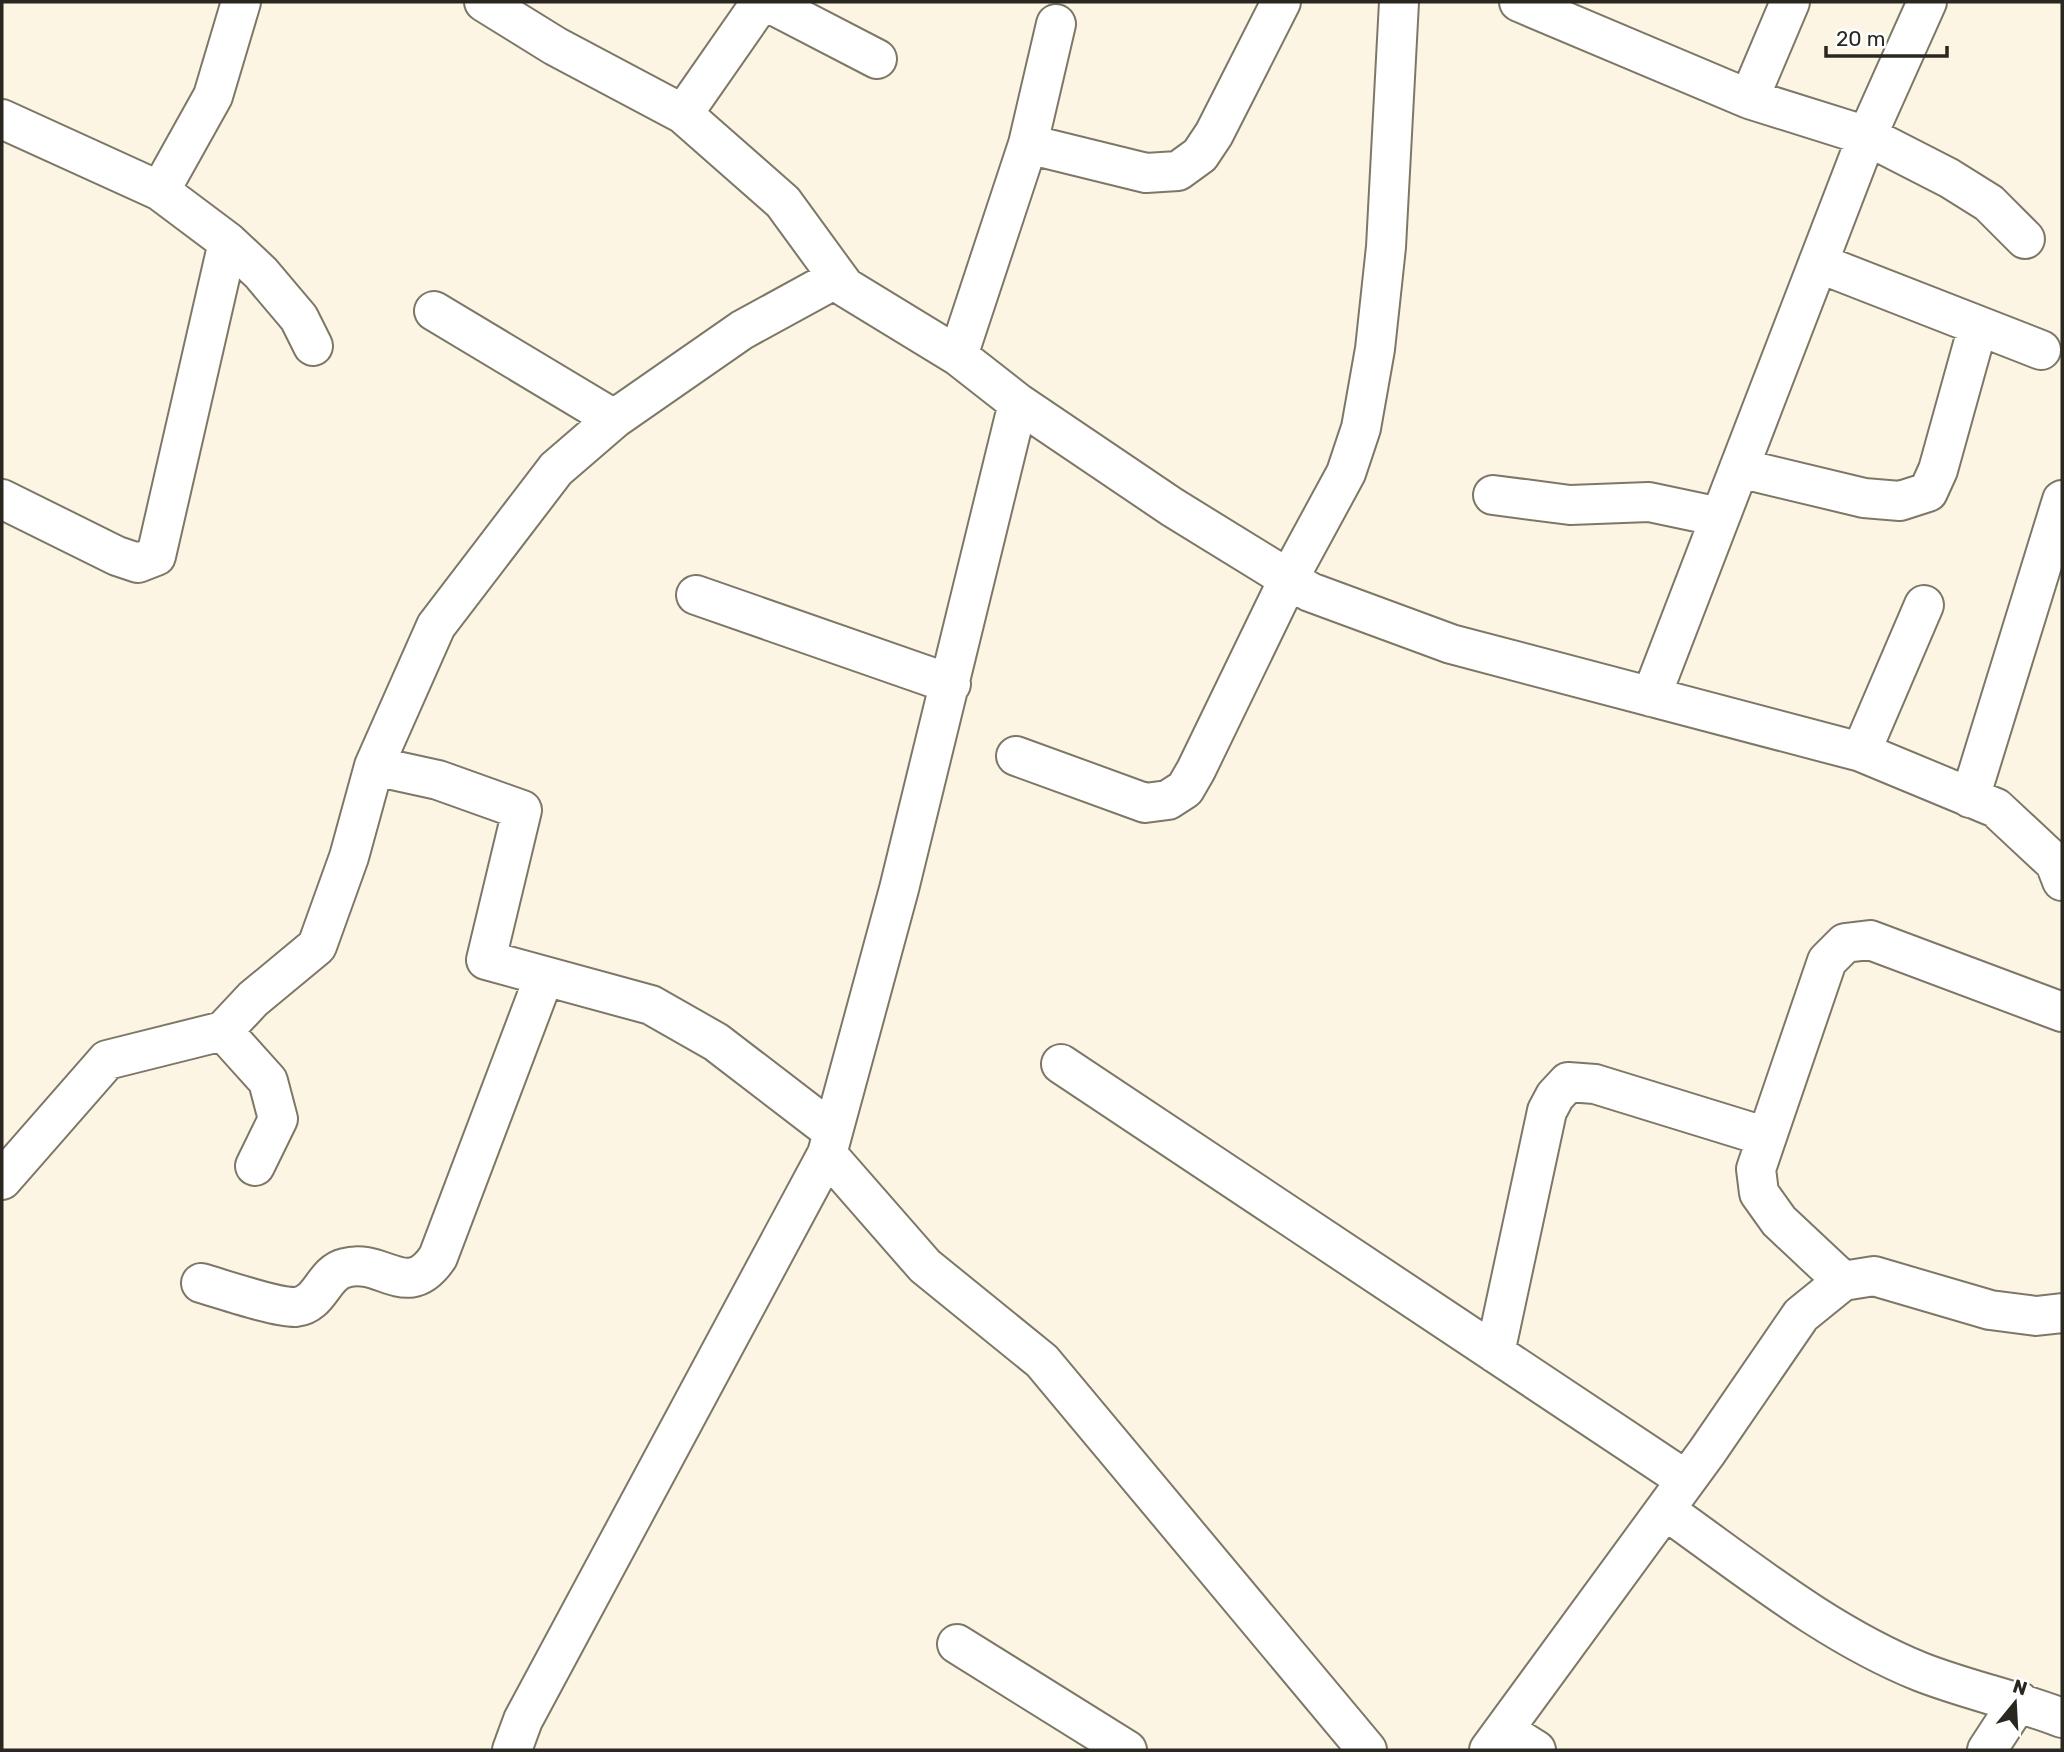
<svg xmlns="http://www.w3.org/2000/svg" width="2064" height="1752" font-family="Rubik,sans-serif">
  <rect width="100%" height="100%" fill="#fcf5e3"/>
  <g fill="none" stroke-linecap="round" stroke-linejoin="round">
    <g stroke="#7d7767" stroke-width="42">
      <path id="minor" d="M484,2L555,46L683,114
        M761,2L683,114L783,202L845,287L958,356L1018,403L1172,507L1310,592L1451,644L1861,752L1996,808L2055,863L2062,881
        M767,2L877,59
        M1519,2L1749,99L1867,136L1949,178L1989,203L2025,239
        M1749,99L1790,2
        M2,119L160,191L228,242L261,273L299,318L313,346
        M1028,144L1146,173L1178,171L1200,155L1214,134L1281,2
        M160,191L213,96L241,2
        M1818,263L2041,350
        M434,311L614,419
        M958,356L1028,144L1056,24
        M1739,468L1864,498L1900,501L1928,492L1938,470L1978,326
        M1493,495L1570,505L1649,502L1720,517
        M2,499L117,556L138,563L156,556L228,242
        M696,595L951,684
        M1651,697L1867,136L1927,2
        M1861,752L1924,605
        M1016,756L1145,803L1168,800L1185,789L1196,770L1289,578L1346,473L1361,428L1375,349L1386,247L1399,2
        M374,766L438,780L522,810L486,960L651,1005L716,1042L832,1131
        M1970,798L2062,500
        M223,1031L268,1081L278,1119L255,1166
        M1061,1064L1686,1480
        M827,1154L925,1266L1042,1361L1367,1750
        M2,1180L107,1060L223,1031L253,999L317,946L349,857L374,766L436,626L556,469L614,419L742,330L837,278
        M1843,1281L1779,1221L1759,1193L1756,1169L1827,961L1845,943L1870,940L2062,1012
        M201,1283C222,1289 277,1308 296,1307C321,1304 323,1273 345,1268C383,1257 407,1303 438,1257L544,977
        M1495,1353L1547,1111L1555,1096L1568,1082L1595,1084L1767,1137
        M1665,1510C1747,1568 1827,1634 1921,1672C1967,1690 2016,1700 2062,1718
        M957,1644L1127,1750
        M1504,1730L1536,1750
        M512,1750L523,1720L827,1154L899,889L1018,403
        M1489,1750L1707,1452L1801,1315L1843,1281L1874,1276L1990,1310L2036,1316L2062,1313
        M1987,1750L2019,1701"/>
    </g>
    <use href="#minor" stroke="#fff" stroke-width="38"/>
  </g>
  <rect width="2064" height="1752" fill="none" stroke="#292720" stroke-width="7"/>
  <g transform="translate(2015 1703) rotate(18)" stroke="#ffffff" stroke-width="5" paint-order="stroke">
  <path d="M0-5L12 26L0 18L-12 26Z" fill="#292720"/>
  <text y="-10" font-size="19" font-weight="bold" text-anchor="middle" fill="#292720">N</text>
  </g>
  <path d="M1826 46v10h121v-10" fill="none" stroke="#292720" stroke-width="3.5"/>
  <text x="1836" y="46" font-size="21" fill="#292720" stroke="#ffffff" stroke-width="5" paint-order="stroke">20 m</text>
</svg>
